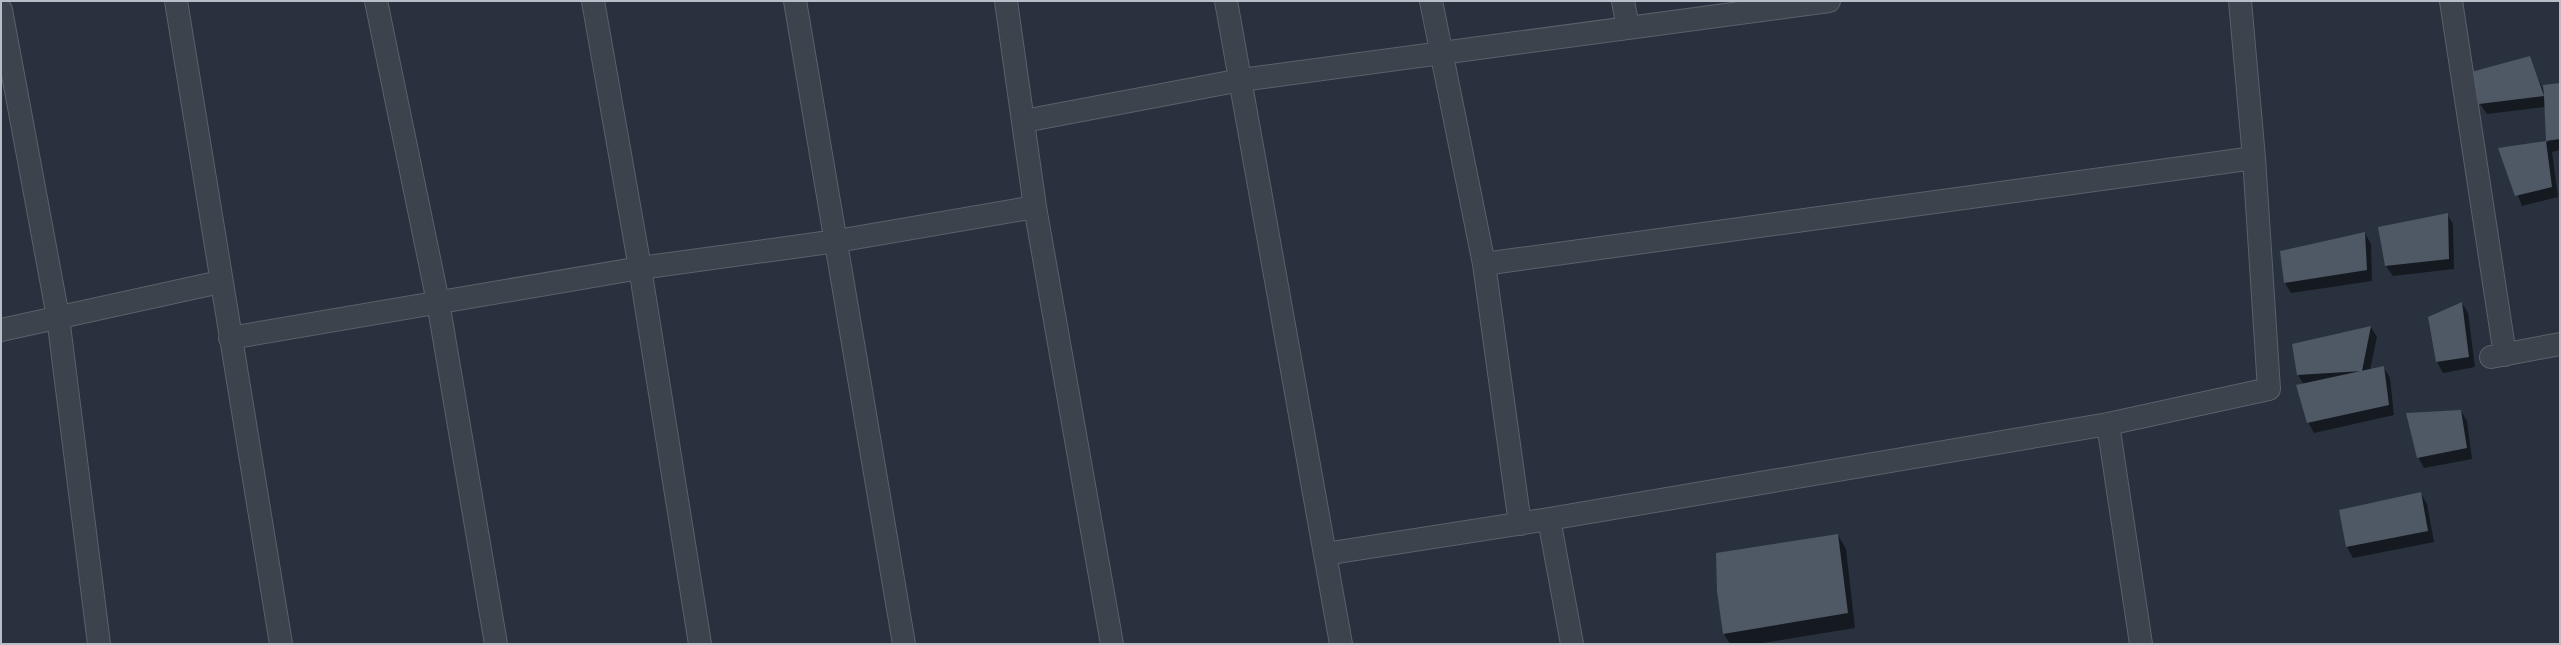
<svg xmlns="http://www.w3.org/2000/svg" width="2561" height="645" font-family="Barlow,sans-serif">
  <rect width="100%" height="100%" fill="#28313d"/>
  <path fill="#0007" d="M2529,58L2544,92L2560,84V150L2552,152L2558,197L2522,206L2500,149L2548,142L2545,107L2487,114L2480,104Z
    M2447,214L2453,224L2454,269L2393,276L2386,266Z
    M2365,233L2371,244L2372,281L2291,293L2285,283Z
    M2462,303L2468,313L2475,367L2443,373L2437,362L2429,318Z
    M2371,327L2377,337L2370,370L2384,368L2390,378L2394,415L2314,433L2308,422L2304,385L2298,375L2293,345Z
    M2461,411L2467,421L2472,459L2424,468L2418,457Z
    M2421,494L2427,504L2434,542L2353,558L2347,547L2340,511Z
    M1838,535L1846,549L1855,628L1757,644H1730L1724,634Z"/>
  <path fill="#4f5865" d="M2530,56L2544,96L2543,85L2560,83V139L2546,141L2552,187L2515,196L2498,148L2546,141L2544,96L2479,104L2471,72Z
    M2448,213L2449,259L2385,266L2378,227Z
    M2365,232L2367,270L2284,283L2280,251Z
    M2462,302L2469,357L2436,362L2428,317Z
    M2371,326L2362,371L2297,375L2292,344Z
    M2384,366L2389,405L2307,423L2296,385Z
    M2461,410L2467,448L2417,458L2406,413Z
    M2421,492L2428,531L2346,547L2339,510Z
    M1838,534L1848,613L1723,634L1717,591L1716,553Z"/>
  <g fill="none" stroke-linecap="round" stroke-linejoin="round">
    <g stroke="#5a616b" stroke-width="24">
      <path id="minor" d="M176,1L281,644
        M376,1L438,302L496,644
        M593,1L640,268L700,644
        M795,1L904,644
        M1006,1L1035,207L1112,644
        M1226,1L1341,644
        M1431,1L1484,264L1520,524
        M1623,1L1628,28
        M2451,1L2505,355
        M1,10L58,317L99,644
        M1024,121L1241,80L1829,1
        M1484,264L2254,158L2240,1
        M1,330L220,282
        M230,338L640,268L837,241L1035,207
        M2491,357L2560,344
        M2108,424L2141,644
        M1549,519L1572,644
        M1325,554L1549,519L2108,424L2269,389L2254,158"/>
    </g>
    <use href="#minor" stroke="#3c434d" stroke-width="22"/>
  </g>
  <rect width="2561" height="645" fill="none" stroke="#b8bec8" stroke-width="4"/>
</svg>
